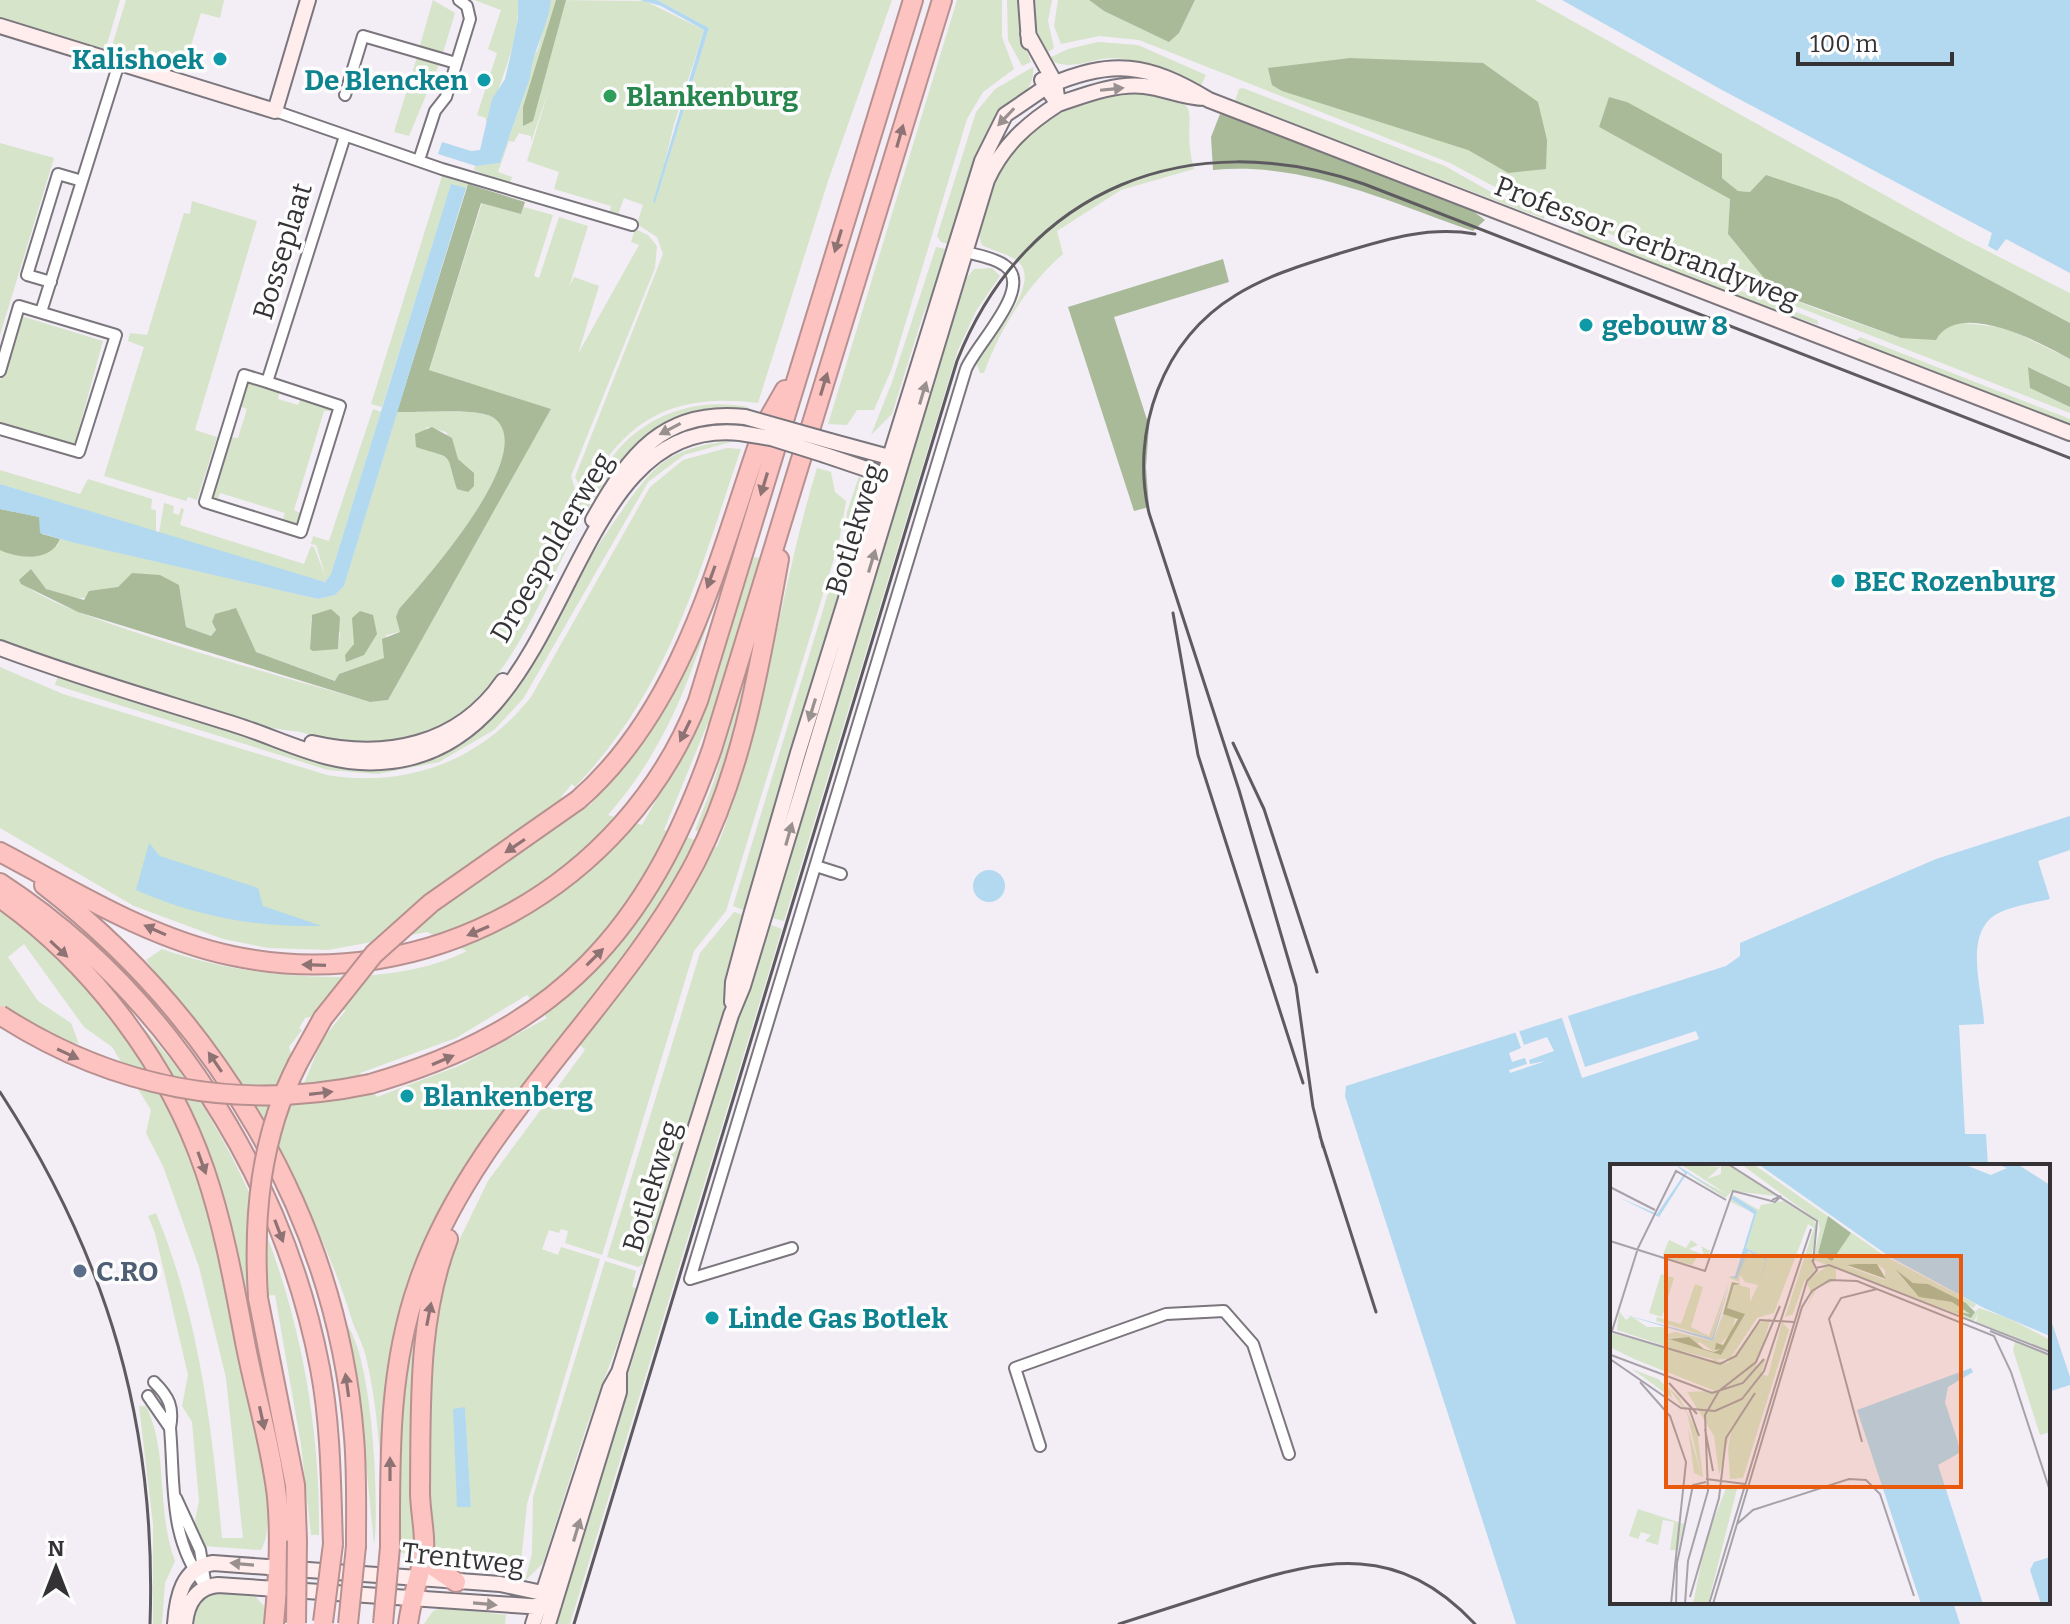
<svg xmlns="http://www.w3.org/2000/svg" width="2070" height="1624" font-family="Bitter,serif">
  <rect width="100%" height="100%" fill="#f3edf6"/>
  <path fill="#d6e4ca" fill-rule="evenodd" d="M0,0H120L105,51L0,19Z
    M126,0H224L220,18L201,13L184,68L178,66L177,70L111,49Z
    M433,0L455,13L442,56L419,49Z
    M474,0H518V4C519,50 495,86 487,129L486,118L477,115L497,53L488,49L501,10Z
    M551,0L645,1L704,30L674,124L655,203L709,28L657,0H892L828,181L758,403C680,393 629,414 590,485L581,488L575,477L663,254L657,237L637,224L643,205L624,198L617,217L609,215L611,206L554,189L559,172L527,161L549,89L531,142V136L519,133L514,142L509,141L498,172L512,177L510,184L474,170L475,166L500,163L527,87L530,64L538,49Z
    M957,0H1002V37L1014,69L983,92L967,119L892,368L874,410H857L847,425L828,424Z
    M1007,0H1019L1020,33L1031,62L1022,66L1008,40Z
    M1033,0H1052L1048,21L1054,48L1047,53L1034,24Z
    M1058,0H1089L1104,11L1179,33L1195,0H1535L1958,236L2070,293V323L1838,199L1738,191L1627,102L1609,97L1599,127L1730,199L1728,234L1776,293L1825,312L1901,338L1955,322L2006,328L2070,359V387L2029,367L2030,388L2070,407V413L1510,195L1450,163L1139,40L1099,36L1061,44L1054,26ZM1350,58L1401,61L1508,173L1468,150Z
    M1098,42L1138,45L1206,75L1200,88C1172,76 1141,58 1110,58C1091,59 1065,73 1049,58L1068,49Z
    M417,57L439,64L409,136L394,132Z
    M1033,67C1036,97 1000,114 986,137L952,245L941,242L937,236L976,112L995,89Z
    M1243,88L1445,166L1498,196L1544,215V219L1235,101L1239,89Z
    M1132,90C1218,105 1177,105 1194,169L1121,190L1057,231L1063,254C1027,285 1000,329 984,373H980L975,360C990,340 1046,281 1016,260C1007,253 992,251 982,245C975,227 982,214 987,197C1008,123 1063,103 1132,90Z
    M0,143L54,158L0,335Z
    M442,176L468,184L466,188L451,185L382,407L371,404Z
    M192,201L257,221L195,430L217,437L197,500L188,497L186,501L104,476L144,347L128,341L130,333L147,335L184,213L190,214Z
    M482,203L521,214L524,207L553,215L534,276L539,278L559,217L588,226L569,287L574,277L599,286L578,354L639,245L631,242L635,229L648,235L657,246L655,268L571,476L575,489L582,493C598,490 604,468 613,456C645,414 697,397 748,407L747,412H710V409C546,432 565,717 389,744C372,746 346,745 329,740C317,738 305,732 293,731C261,728 219,713 184,702C122,682 61,664 0,640V550L29,557L58,545L60,539L318,599L335,595L344,586L397,412C419,413 479,407 494,418C540,452 423,582 399,609L397,619L400,632L386,635L384,658L339,674L336,681L256,652L229,609L225,614H215L212,622L216,630L211,636L186,627L179,585L128,577C112,600 70,604 47,589C40,586 35,575 31,569L20,580C43,614 314,685 370,702L388,700L551,409L429,370ZM427,427L446,432L458,459L474,473L457,489L451,461L438,451L418,448ZM331,609L340,634L338,649H310L311,618Z
    M1579,229L1817,320L1819,325L1757,305L1577,233Z
    M936,247L950,250L923,315L892,414L871,435L892,382Z
    M992,268L1000,276L976,311L958,350L784,921L768,917L964,281L974,269Z
    M21,316L103,341L72,454L0,433V381Z
    M1860,337L2070,419V426L1856,341Z
    M255,382L280,390L278,399L298,405L301,397L332,411H324L294,510L302,514L296,524L282,522L285,513L220,493L217,501L213,497L229,437L238,438L247,409L239,406L246,385Z
    M373,409L381,412L331,574L325,582L159,533L164,503L174,506L173,513L179,515L181,508L184,509L180,525L304,564L311,546L314,547L326,578L316,545L311,544L313,536L329,541Z
    M738,440L684,455L648,482L523,699L494,730L439,762L378,774L328,770L55,685L58,676L283,748V751C508,818 512,666 614,522C655,464 664,448 738,440Z
    M727,448L741,449C698,575 670,688 575,787L572,784L561,797L589,806L600,794L711,593L716,595C692,678 665,750 608,815L642,825L700,723L754,557L760,558L712,723L707,725L664,830L717,847C764,730 779,592 817,468L831,472L835,492L846,501L839,542L726,911L694,951L602,1255L565,1243L568,1231L561,1229L559,1233L549,1230L542,1249L558,1255L561,1247L600,1259L527,1504L521,1562L436,1558L428,1521L432,1352L441,1291L450,1259L488,1181L585,1050L568,1031L421,1262L383,1508C380,1457 378,1407 366,1357C363,1343 355,1331 351,1317C309,1183 230,1072 146,960L162,949C246,979 386,992 467,951L427,932L328,950L268,948L223,939L134,906L0,828V667L63,694L327,775C408,788 480,761 531,697L650,487L683,460ZM527,995L547,1018L461,1065L377,1097L360,1073L456,1038ZM346,1010L322,1040L303,1086L289,1047L302,1030L299,1028L305,1018ZM465,1408L471,1507H457V1458Z
    M0,470L80,494L88,479L152,499L151,509L156,510V532L0,484Z
    M859,476L867,490L868,504L748,912L733,906L843,544L847,512Z
    M754,647L743,722L701,833L695,830L713,784Z
    M0,908C127,1007 191,1121 225,1277C234,1314 236,1353 245,1390C254,1427 280,1518 261,1550L203,1546L194,1526L199,1501L192,1422L182,1406L188,1375L155,1233L148,1216L156,1213C199,1317 212,1426 222,1538H243L226,1378L199,1267L163,1166L146,1133L151,1110L112,1047L84,1027L24,944L8,957L38,1001L71,1023L79,1044L59,1039L0,1006Z
    M734,912L747,916L717,1036L647,1262L638,1267L607,1257L700,953Z
    M766,923L782,929L570,1624H552Z
    M117,998C138,1022 161,1046 180,1072C275,1205 321,1372 319,1535H311L301,1445L275,1295L245,1298L226,1211Z
    M605,1261L636,1271L632,1287L638,1289L587,1425L543,1563L525,1581L532,1553L533,1497Z
    M421,1302L416,1539L415,1556L400,1552L399,1543C401,1461 399,1381 421,1302Z
    M345,1323C372,1350 380,1503 374,1545L361,1411Z
    M139,1406H146C169,1453 156,1511 175,1561L165,1583L162,1624H153V1524Z
    M213,1591L254,1595L264,1606L265,1624H189L194,1605Z
    M444,1607L506,1615L505,1624H424L433,1611Z"/>
  <path fill="#a8ba98" d="M556,0H566L533,121L523,126V107Z
    M1089,0H1195L1179,33L1169,42L1104,11Z
    M1350,58L1483,63L1538,102L1547,140L1546,169L1508,173L1468,150L1282,91L1272,85L1268,68Z
    M1609,97L1627,102L1722,154V178L1738,191L1750,192L1766,175L1838,199L2070,323V359C2040,342 1958,299 1936,340L1901,338L1776,293L1728,234L1730,199L1599,127Z
    M1220,114L1280,132L1330,155L1465,205L1485,220L1473,231C1389,202 1304,161 1213,170L1211,137Z
    M468,184L525,202L521,214L481,203L429,370L551,409L388,700L370,702L78,612L21,584L19,580L31,569L46,589L84,600L89,591L118,587L132,573L160,575L179,585L186,627L211,636L216,630L212,622L215,614L236,608L256,652L335,681L339,674L384,658L382,639L400,632L396,617L399,609C423,582 540,452 494,418C479,407 419,413 397,412Z
    M1223,259L1229,282L1114,317L1149,426L1146,467L1149,507L1134,511L1068,307Z
    M2028,367L2070,387V407L2030,388Z
    M432,427L452,438L458,459L474,473V486L468,492L457,489C445,449 455,460 416,447L415,434Z
    M0,509L40,517L42,534L60,539C51,562 19,559 0,550Z
    M331,609L340,617L338,649L313,651L310,649L312,615Z
    M360,611L373,615L377,634L364,655L346,662L345,655L354,644L352,618Z"/>
  <path fill="#b2d9ef" d="M518,0H551C548,27 532,52 530,78L500,163L476,166L438,154L442,142L471,151L480,150L492,99L505,79L510,58L518,19Z
    M640,0H657L709,28L655,203L653,202L704,30L661,6Z
    M1562,0H2070V273L2006,239L1997,251L1988,246L1992,233L1722,90Z
    M451,184L466,188L344,586L335,595L318,599L71,542L40,533L39,517L0,509V484L325,582L331,574Z
    M2070,816V850L2038,861L2050,899C2033,903 2010,906 1995,915C1963,936 1983,992 1984,1024L1959,1025L1965,1134H1986L1988,1166H1612V1602H1953L1960,1624H1516L1345,1096L1346,1086L1726,966L1740,956V943L1936,859Z
    M149,843L160,856L258,888L263,906L322,926C255,927 197,917 136,890Z
    M973 886a16 16 0 1 1 32 0a16 16 0 1 1-32 0Z
    M2048,1311L2070,1377V1385L2048,1392Z
    M465,1407L471,1507H457L453,1409Z"/>
  <path fill="#f3edf6" d="M1566,1010L1585,1067L1696,1031L1699,1039L1582,1078L1560,1012Z
    M1517,1025L1524,1045L1547,1037L1554,1051L1529,1060L1530,1064L1546,1061L1510,1073L1509,1070L1527,1064L1525,1058L1512,1062L1509,1053L1521,1048L1513,1026Z"/>
  <g fill="none" stroke-linecap="round" stroke-linejoin="round">
    <g stroke="#7b767d" stroke-width="14">
      <path id="street" d="M345,95L363,36L456,63
        M275,111L442,169L632,225
        M419,160L435,111L446,97L470,19L467,6L459,0
        M51,282L27,275L58,174L82,181
        M41,312L119,63
        M0,371L19,306L116,335L79,452L0,429
        M267,382L340,406L301,532L205,502L244,375L267,382L345,136
        M816,866L841,874
        M690,1279L966,369C976,344 1036,286 1004,265C993,257 975,255 962,251
        M690,1279L792,1248
        M154,1382C169,1397 174,1407 170,1428C175,1485 168,1539 206,1587
        M148,1396L170,1428
        M1040,1446L1015,1368L1166,1314L1224,1311L1253,1344L1289,1454
        M176,1498L200,1550L206,1587"/>
    </g>
    <g stroke="#7b767d" stroke-width="18">
      <path id="secondary" d="M1026,0L1029,42
        M0,26L275,111L308,0
        M1205,98C1183,98 1165,88 1144,86C1115,83 1085,95 1058,104L1046,87C1112,58 1148,63 1209,100L2070,433
        M830,441L889,457L895,462
        M825,455L884,475L889,473
        M593,520C629,455 664,408 745,417
        M0,648C77,677 157,700 236,725C284,740 328,766 381,762C579,751 556,415 740,433
        M312,743C385,760 458,746 503,681
        M732,1002L733,982L751,915L798,753L982,161L1005,115L1046,87L1042,80
        M175,1624C177,1597 182,1568 213,1563L500,1584L542,1593L554,1605
        M185,1624C187,1603 196,1587 218,1585L543,1607
        M533,1624L610,1388L619,1372L731,1015L743,986L987,180C1003,145 1027,124 1058,104L1055,83L1028,34
        M548,1624L619,1392V1373"/>
    </g>
    <g stroke="#b79090" stroke-width="22">
      <path id="highway" d="M578,800C686,706 719,554 765,425L785,390
        M0,852C74,891 150,939 233,956C427,997 626,885 698,701L913,0
        M0,883C166,991 283,1175 320,1368C331,1426 331,1486 333,1544
        M44,885C216,1018 337,1218 354,1437C357,1473 356,1510 356,1546
        M0,898C92,963 169,1065 205,1171C224,1227 234,1284 245,1342C255,1394 271,1444 277,1497C281,1540 278,1581 274,1624
        M298,1063L323,1018
        M370,1084C558,1030 648,931 712,749L942,0
        M258,1298L295,1485L297,1541
        M390,1547C390,1457 388,1370 418,1284C471,1126 620,1007 696,861C744,767 760,662 779,559
        M423,1559L456,1582
        M408,1624C411,1601 418,1581 423,1559C427,1539 420,1513 420,1492C421,1407 417,1320 448,1239"/>
    </g>
    <use href="#street" stroke="#fff" stroke-width="10"/>
    <use href="#secondary" stroke="#feedec" stroke-width="14"/>
    <use href="#highway" stroke="#fdc3c1" stroke-width="18"/>
    <path stroke="#5e5b60" stroke-width="3" d="M1173,613L1198,755L1303,1083
      M1233,743L1264,809L1317,972
      M0,1092C108,1258 157,1426 150,1624
      M1320,1136L1376,1312
      M1323,1147L1313,1107L1296,986L1239,790L1149,513C1130,431 1162,340 1236,295C1270,274 1306,264 1344,252C1387,239 1429,226 1475,234
      M574,1624L957,361C1026,187 1191,124 1364,184L2070,458
      M1119,1624C1156,1612 1194,1600 1231,1588C1326,1557 1399,1543 1475,1624"/>
    <g stroke="#7b767d" stroke-width="18" stroke-linecap="butt">
      <path id="secondary-bridge" d="M745,417L830,441
        M740,433L771,438L825,455"/>
    </g>
    <g stroke="#b79090" stroke-width="22" stroke-linecap="butt">
      <path id="highway-bridge" d="M0,1015C113,1088 238,1112 370,1084
        M323,1018L374,954L431,903L578,800
        M258,1298C253,1216 260,1137 298,1063
        M323,1622L333,1544
        M296,1623L297,1541
        M348,1624L356,1546
        M383,1624L390,1547"/>
    </g>
    <use href="#secondary-bridge" stroke="#feedec" stroke-width="14"/>
    <use href="#highway-bridge" stroke="#fdc3c1" stroke-width="18"/>
  </g>
  <defs><path id="oneway-solid" d="M-6-.8H1V-3.2L6.5 0L1 3.2V.8H-6Z" transform="scale(2)"/></defs>
  <g fill="#999090">
    <use href="#oneway-solid" transform="translate(1112 89) rotate(-6)"/>
    <use href="#oneway-solid" transform="translate(1006 117) rotate(133)"/>
    <use href="#oneway-solid" transform="translate(923 393) rotate(-73)"/>
    <use href="#oneway-solid" transform="translate(670 429) rotate(152)"/>
    <use href="#oneway-solid" transform="translate(872 561) rotate(-73)"/>
    <use href="#oneway-solid" transform="translate(812 710) rotate(107)"/>
    <use href="#oneway-solid" transform="translate(789 834) rotate(-74)"/>
    <use href="#oneway-solid" transform="translate(577 1530) rotate(-73)"/>
    <use href="#oneway-solid" transform="translate(242 1564) rotate(-175)"/>
    <use href="#oneway-solid" transform="translate(485 1604) rotate(5)"/>
  </g>
  <g fill="#8e7374">
    <use href="#oneway-solid" transform="translate(900 136) rotate(-74)"/>
    <use href="#oneway-solid" transform="translate(838 241) rotate(107)"/>
    <use href="#oneway-solid" transform="translate(824 384) rotate(-73)"/>
    <use href="#oneway-solid" transform="translate(764 484) rotate(107)"/>
    <use href="#oneway-solid" transform="translate(711 577) rotate(110)"/>
    <use href="#oneway-solid" transform="translate(685 731) rotate(116)"/>
    <use href="#oneway-solid" transform="translate(515 846) rotate(146)"/>
    <use href="#oneway-solid" transform="translate(155 930) rotate(-156)"/>
    <use href="#oneway-solid" transform="translate(478 931) rotate(157)"/>
    <use href="#oneway-solid" transform="translate(59 949) rotate(43)"/>
    <use href="#oneway-solid" transform="translate(595 957) rotate(-45)"/>
    <use href="#oneway-solid" transform="translate(314 965) rotate(-178)"/>
    <use href="#oneway-solid" transform="translate(68 1054) rotate(25)"/>
    <use href="#oneway-solid" transform="translate(443 1060) rotate(-23)"/>
    <use href="#oneway-solid" transform="translate(215 1062) rotate(-124)"/>
    <use href="#oneway-solid" transform="translate(321 1093) rotate(-7)"/>
    <use href="#oneway-solid" transform="translate(202 1163) rotate(70)"/>
    <use href="#oneway-solid" transform="translate(279 1231) rotate(69)"/>
    <use href="#oneway-solid" transform="translate(429 1314) rotate(-79)"/>
    <use href="#oneway-solid" transform="translate(347 1385) rotate(-98)"/>
    <use href="#oneway-solid" transform="translate(262 1418) rotate(78)"/>
    <use href="#oneway-solid" transform="translate(390 1469) rotate(-90)"/>
  </g>
  <g fill="#0f9aa8" stroke="#fefdfe" stroke-width="3">
    <circle cx="220" cy="59" r="8"/>
    <circle cx="484" cy="80" r="8"/>
    <circle cx="1586" cy="325" r="8"/>
    <circle cx="1838" cy="581" r="8"/>
    <circle cx="407" cy="1096" r="8"/>
    <circle cx="712" cy="1318" r="8"/>
  </g>
  <circle fill="#2e9e5b" stroke="#fefdfe" stroke-width="3" cx="610" cy="96" r="8"/>
  <circle fill="#5c6f8a" stroke="#fefdfe" stroke-width="3" cx="80" cy="1271" r="8"/>
  <g text-anchor="middle" stroke-width="7" stroke-linejoin="round" paint-order="stroke">
    <g font-size="28" font-weight="bold" fill="#0d838f" stroke="#fefdfe" text-anchor="start">
      <text x="204" y="69" text-anchor="end">Kalishoek</text>
      <text x="468" y="90" text-anchor="end">De Blencken</text>
      <text x="1602" y="335">gebouw 8</text>
      <text x="1854" y="591">BEC Rozenburg</text>
      <text x="423" y="1106">Blankenberg</text>
      <text x="728" y="1328">Linde Gas Botlek</text>
    </g>
    <g font-size="28" font-weight="bold" fill="#27864d" stroke="#fefdfe" text-anchor="start">
      <text x="626" y="106">Blankenburg</text>
    </g>
    <g font-size="28" fill="#343235" stroke="#fefdfe">
      <text transform="translate(1647 242) rotate(21)" y="10">Professor Gerbrandyweg</text>
      <text transform="translate(282 251) rotate(-73)" y="10">Bosseplaat</text>
      <text transform="translate(854 529) rotate(-73)" y="10">Botlekweg</text>
      <text transform="translate(551 547) rotate(-60)" y="10">Droespolderweg</text>
      <text transform="translate(651 1186) rotate(-73)" y="10">Botlekweg</text>
      <text transform="translate(463 1558) rotate(6)" y="10">Trentweg</text>
    </g>
    <g font-size="28" font-weight="bold" fill="#4e5e75" stroke="#fefdfe" text-anchor="start">
      <text x="96" y="1281">C.RO</text>
    </g>
  </g>
  <g transform="translate(1610 1164)">
    <rect width="440" height="440" fill="#f3edf6"/>
    <path d="M70,0L110,3L97,15L111,10V0H117L166,32L122,27L115,34L76,9L117,30ZM131,0H143L275,92L366,140L364,144L318,120L303,119L285,106L309,133L342,138L360,150L345,147L360,153L369,144L398,154L440,176V187L366,158L368,150L364,157L226,104V116L207,124L196,145L202,131L195,115L183,150L175,153L204,64L198,60L164,149L147,154L120,195L97,196L7,166L9,147L16,156L21,152L37,163H53L57,170L65,168L103,177L113,150L126,151L122,167L104,188L90,178L83,181L79,173L59,174L111,191L134,150L117,144L125,120L140,124V138L148,121L135,118L130,111L129,118L117,113L127,115L137,87L148,91L136,84L147,47L124,32L122,36L139,47L119,37L123,31L149,46L151,41L173,37L203,55L208,64L201,93L205,106L197,115L215,104L208,103L220,102L203,96L210,65L208,57ZM218,52L241,69L222,97L208,89ZM267,100L275,106V116L237,102ZM59,76L76,84L81,76L88,81L79,85L94,91L91,82L100,87L97,95L89,90L82,101L52,93ZM51,110L64,114L52,153L39,149ZM119,117L102,174L46,157L47,153L71,160L85,120L93,123L81,163L99,172ZM161,154L144,208L156,194L151,210L158,212L172,158L179,166L133,314L120,315L118,284L123,258L109,311L104,272L77,228L122,226L105,227L24,195L0,183V169L118,199L147,160ZM405,178L440,192V268L430,271L403,186ZM22,205L48,215L69,233L87,267L93,313L84,309L78,264L91,310L77,249L60,226L62,234ZM128,321L98,440H83L96,375L117,322ZM28,345L74,360L68,386H60L64,358L53,356L48,381L35,377L41,371L31,368L28,375L19,372Z" fill="#d6e4ca" fill-rule="evenodd"/>
    <path d="M218,52L241,69L222,97L208,89ZM267,100L276,115L237,101L248,100ZM285,105L303,119L318,120L356,139L365,148L361,154L345,147L360,150L342,138L309,133ZM122,118L131,120L124,121L117,144L135,150L111,191L59,175L79,173L94,185L104,188L111,185L105,186L106,179L113,181L128,155L113,150Z" fill="#a8ba98"/>
    <path d="M65,0L116,32L77,9L49,53L8,33L47,50L75,9ZM148,0H353L381,11L397,4L386,0H407L440,21V172L374,144L280,93ZM124,32L147,47L136,84L157,95L149,120L156,96L138,87L127,115L119,113L125,112L144,50L121,35ZM120,118L103,177L12,150L102,174ZM361,204L363,208L338,223L335,238L351,288L328,301L373,440H311L247,246ZM440,393V440H431L420,406L424,398Z" fill="#b2d9ef"/>
    <path fill="none" stroke="#b2d9ef" stroke-width="4" d="M282,0L440,98"/>
    <path fill="none" stroke="#a7a2a9" stroke-width="2" d="M118,0L207,57L203,99M0,23L45,46M0,77L95,107L123,27L165,38L171,32L162,36M206,104L219,101L440,188M0,167L110,200L126,192L150,156L184,158M2,167L28,84L66,7L116,36M380,167L440,191M1,191L102,229L133,219L154,195M0,195L71,244L105,247L132,235L154,207L201,65M30,218L60,252L76,298L61,440M59,219L87,250M79,244L89,272M95,265L103,307M252,278L219,155L231,134L267,125M96,315L135,320M127,360L143,346L239,315L256,316L270,330L304,432M80,433L109,334L116,274L145,229M66,440L67,399L83,321L96,318M75,440L78,397L98,327L95,251L109,227L146,198L170,142M99,440L197,117L207,106L202,96M103,440L192,143L202,127L220,116L247,117L384,172L401,208L440,327"/>
    <path fill="#e8590c" fill-opacity="0.15" stroke="#e8590c" stroke-width="4" d="M56,92H351V323H56Z"/>
    <rect width="440" height="440" fill="none" stroke="#343235" stroke-width="4"/>
  </g>
  <g transform="translate(56 1568)" stroke="#fefdfe" stroke-width="6" paint-order="stroke">
  <path d="M0-6L14 30L0 20L-14 30Z" fill="#343235"/>
  <text y="-12" font-size="22" font-weight="bold" text-anchor="middle" fill="#343235">N</text>
  </g>
  <path d="M1798 52v12h154v-12" fill="none" stroke="#343235" stroke-width="4"/>
  <text x="1810" y="52" font-size="24" fill="#343235" stroke="#fefdfe" stroke-width="6" paint-order="stroke">100 m</text>
</svg>
